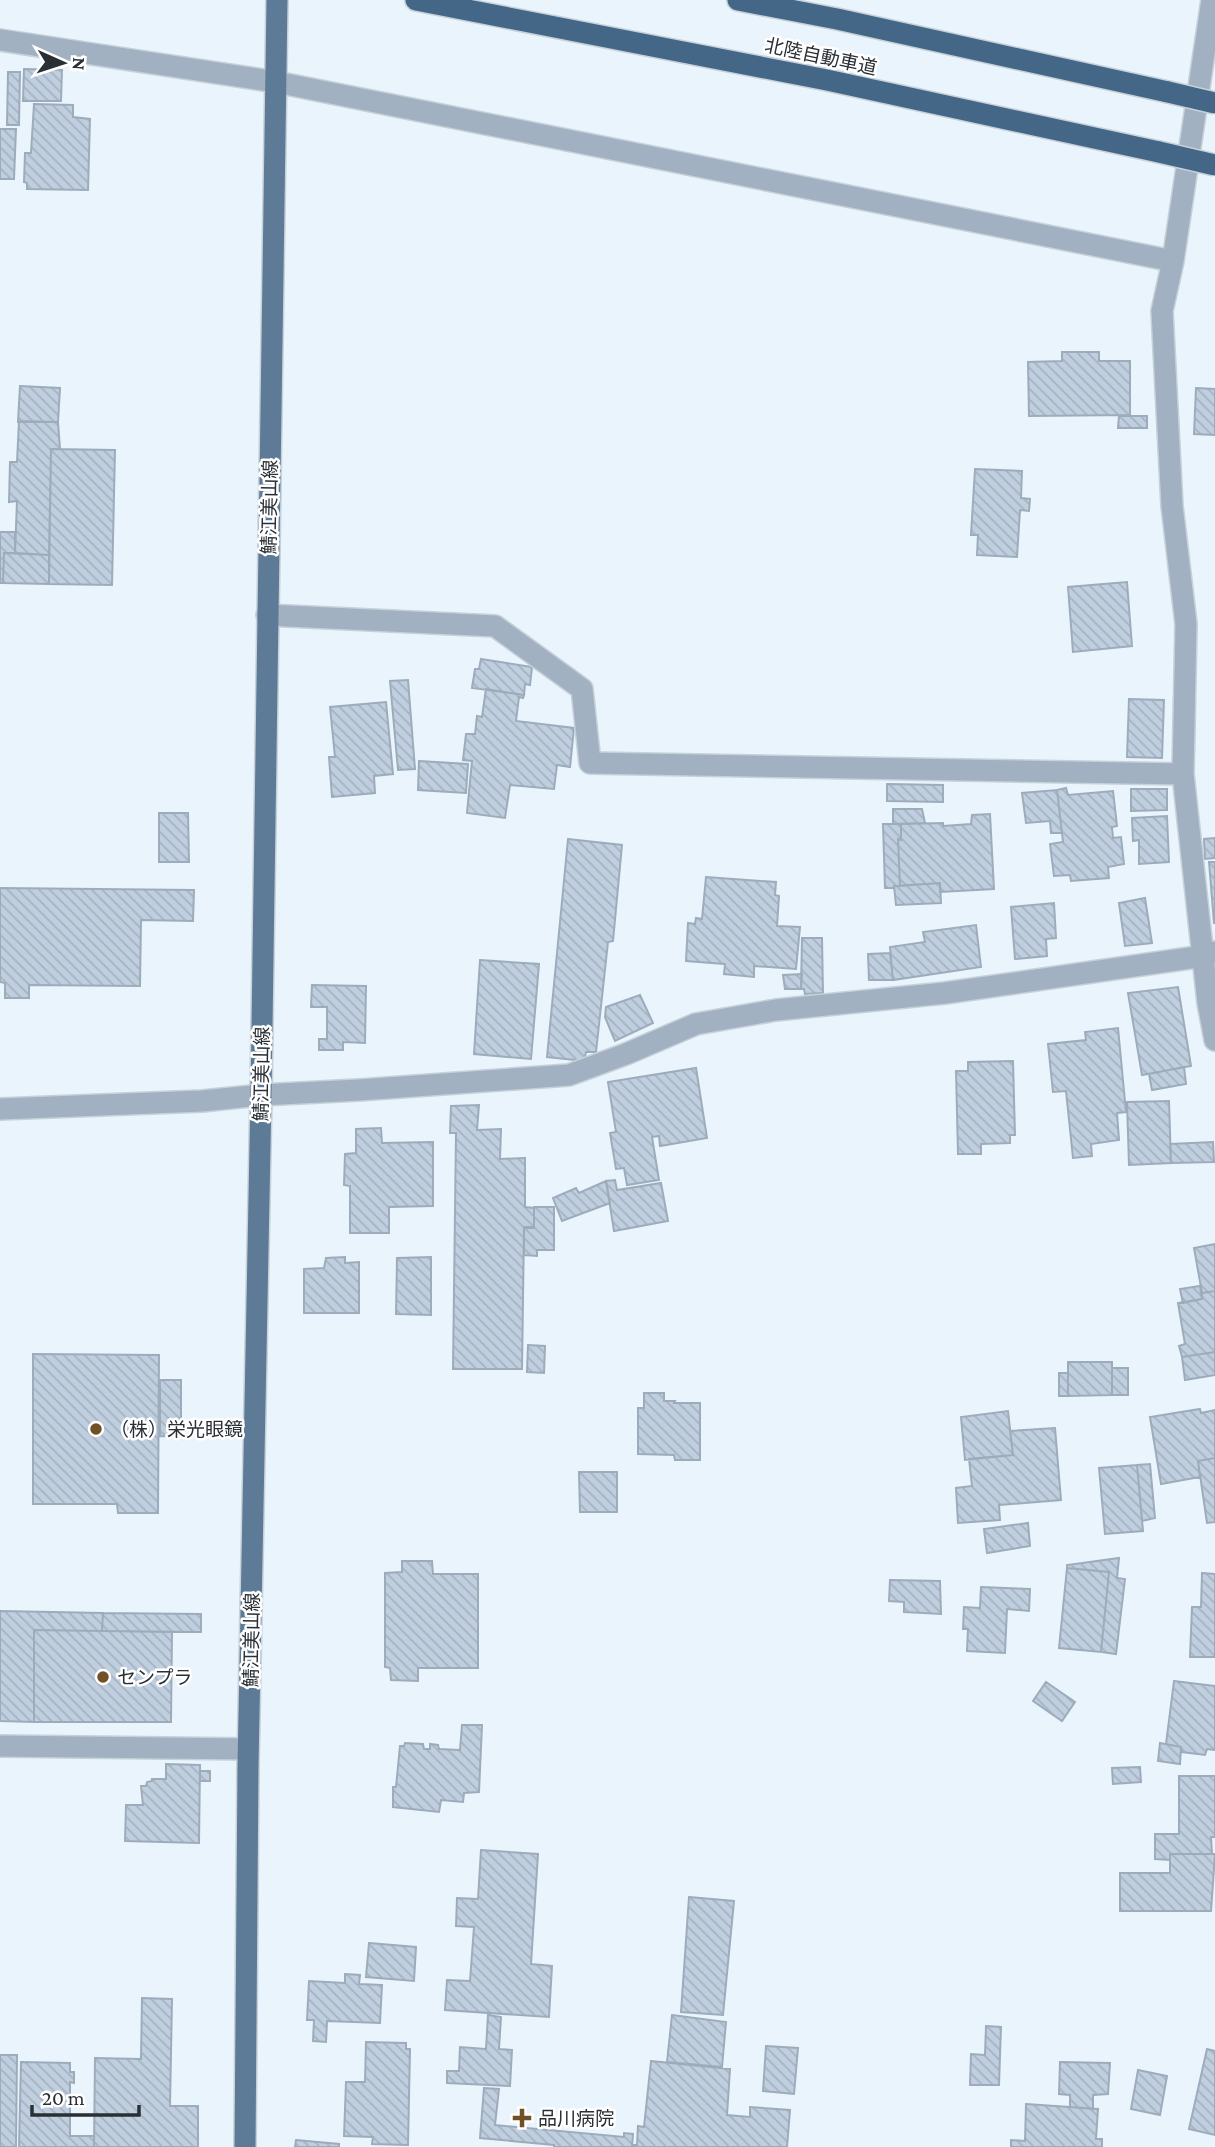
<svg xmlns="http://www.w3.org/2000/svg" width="1215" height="2147" font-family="'Crimson Pro','Noto Sans JP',serif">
  <defs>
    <pattern id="building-back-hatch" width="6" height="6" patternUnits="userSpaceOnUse" patternTransform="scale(1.75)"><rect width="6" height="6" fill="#c0cfdf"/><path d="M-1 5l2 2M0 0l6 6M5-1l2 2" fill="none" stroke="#a5b2c0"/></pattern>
  </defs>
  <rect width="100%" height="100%" fill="#eaf4fd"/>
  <path fill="url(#building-back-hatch)" stroke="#9dacbb" stroke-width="2" d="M24,69L62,70L61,101H23Z
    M8,72H20L19,125H7Z
    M34,104L73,105V117L90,119L88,190L27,189V183L24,182L25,153H31Z
    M0,129H16L14,179H0Z
    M1062,352H1099V361H1130V415L1029,416L1028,362L1062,361Z
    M20,386L60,388L58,422H18Z
    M1196,388L1215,389V435L1194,434Z
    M1119,416H1147V428H1118Z
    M19,421L58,422L60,449H51L49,555L15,553L17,501L9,502L10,462H17Z
    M51,449L115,450L112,585L49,584Z
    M975,469L1022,471L1021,498L1030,499L1029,511L1020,510L1017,557L977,555L978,535H971Z
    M0,532H15V553H4L3,583H0Z
    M4,553L49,555V584L3,583Z
    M1127,582L1132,646L1073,652L1068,587Z
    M481,659L532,667L530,685L525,684L524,695L472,688L475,669H479Z
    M408,680L415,769L398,770L390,681Z
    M486,689L524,695L523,698L519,697L516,721L574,728L570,767L557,765L554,789L510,785L505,818L467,813L472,761L463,760L466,734H475L477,716L482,717Z
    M1129,699L1164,700L1162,758L1127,757Z
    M386,702L393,774L374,776L375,793L332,797L329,757H335L330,707Z
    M419,761L468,764L466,793L418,790Z
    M887,784L943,785V802L887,801Z
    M1066,788L1068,795L1113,791L1117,826L1112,827L1113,838L1121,837L1124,864L1108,867L1109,878L1071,881L1070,875L1054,876L1050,844L1063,842L1057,790Z
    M1131,789H1167V810L1131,811Z
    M1057,790L1062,833H1051L1050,821L1026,823L1022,793Z
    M893,809H922L925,823L893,824Z
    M159,813H188L189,862H159Z
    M990,814L994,889L940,892V883L900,886L898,839L901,840V824L943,823V826L971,824L972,815Z
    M1167,816L1169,862L1139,864V840L1133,841L1132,818Z
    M883,824H901V840L898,839L900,886H894V888H885Z
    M1215,838V858L1205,859L1204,839Z
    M568,839L622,845L613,941L608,942L596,1052H586L584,1061L547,1057Z
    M1209,862H1215V923H1214Z
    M706,877L776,882L775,895L779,896L777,926L800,927L796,969L754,966V977L724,974L725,964L686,961L688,923L695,924L696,918L702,919Z
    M940,883L941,903L896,905L894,886Z
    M0,888L194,890L193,921L141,920L140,986L29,985V998H5V983L0,982Z
    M1145,898L1152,943L1125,946L1119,903Z
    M1054,903L1056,938L1046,939L1047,956L1015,959L1011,907Z
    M976,925L981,967L893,980L890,947L925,942L923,932Z
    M802,938H822L823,993L805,994L804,989H801Z
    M890,953L893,980H869L868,954Z
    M480,960L539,964L531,1059L474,1054Z
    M802,974L801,989H785L783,975Z
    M312,985L366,986L365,1043L343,1042V1050H319V1039H327V1007H311Z
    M1178,987L1191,1066L1142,1075L1128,993Z
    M640,995L653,1023L615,1041L605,1017L606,1007Z
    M1118,1028L1126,1112L1117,1113L1119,1140L1091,1144L1092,1156L1073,1158L1066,1091L1053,1092L1048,1044L1086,1040L1085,1032Z
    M1013,1061L1015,1135H1010V1143L981,1144V1154H958L956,1071H968V1062Z
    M1184,1067L1186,1084L1152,1090L1149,1074Z
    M696,1068L707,1138L660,1146L659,1136L652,1137L659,1180L627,1185L624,1168L616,1169L610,1133L616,1132L608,1082Z
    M1169,1101L1171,1163L1129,1165L1127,1102Z
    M479,1105L477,1130L501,1129L500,1159L525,1158V1207L534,1208V1227H524L522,1369H453L456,1133H450L451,1106Z
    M381,1128L382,1143L433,1142V1206L389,1207V1233H350V1186L344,1185L345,1154L356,1153V1129Z
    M1213,1142L1214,1162L1171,1163L1170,1144Z
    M615,1180L617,1190L661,1183L668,1221L614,1231L606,1181Z
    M606,1181L610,1203L562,1221L553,1198L576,1188L579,1193Z
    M534,1207H554V1250H537V1256L524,1255V1228H534Z
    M1215,1244V1291L1202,1293L1194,1248Z
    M345,1257V1263L359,1262V1313H304V1269L324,1268L326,1258Z
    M431,1257V1315L396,1314L397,1258Z
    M1200,1286L1202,1299L1183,1303L1180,1289Z
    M1215,1291V1352L1182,1357L1179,1346L1185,1344L1178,1303L1202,1299V1293Z
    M528,1345L545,1346L544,1373L527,1372Z
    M1215,1352V1375L1185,1380L1182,1357Z
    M33,1354L159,1355L158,1513H118L117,1504H33Z
    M1068,1362H1112V1395L1068,1396Z
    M1112,1368H1128V1395H1112Z
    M1059,1373H1068V1396H1059Z
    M160,1380H181V1437L160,1436Z
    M644,1393H664V1401H675L674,1403H700V1460H675L674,1455L638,1454V1408H644Z
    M1200,1409L1201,1413L1215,1410V1458L1198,1461L1200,1477L1161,1484L1150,1417Z
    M1008,1411L1013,1455L965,1460L961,1417Z
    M1055,1428L1061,1500L999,1505L1000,1520L958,1523L956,1488L972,1486L969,1459L1013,1455L1010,1431Z
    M1215,1458V1522L1207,1523L1198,1461Z
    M1150,1464L1155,1518L1142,1521L1137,1465Z
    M1137,1465L1143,1531L1105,1534L1099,1468Z
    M579,1472H617V1512H580Z
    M1028,1523L1030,1546L987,1553L984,1529Z
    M1119,1558L1117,1578L1125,1579L1116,1654L1101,1652L1109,1572L1067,1568V1565Z
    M402,1561H432L433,1574H478V1668H418V1681L391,1680L390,1668L385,1667V1573L402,1572Z
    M1067,1568L1109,1572L1101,1652L1059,1648Z
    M1202,1573L1215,1574V1657H1190L1192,1607H1201Z
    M890,1580L940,1581L941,1614L904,1612V1602L889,1601Z
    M981,1587L1030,1589L1029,1611L1007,1609L1005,1653L967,1651L968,1629H963L964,1607L980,1608Z
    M0,1611L103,1613L102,1631L34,1630V1722L0,1721Z
    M103,1613L201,1614V1632L102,1631Z
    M34,1630L172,1632L171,1722H34Z
    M1174,1681L1215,1686V1750L1207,1749L1205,1755L1182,1752L1181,1747L1166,1744Z
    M1046,1682L1075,1702L1062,1721L1033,1701Z
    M462,1725H482L479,1792L464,1793L463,1802L441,1800L439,1812L393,1807V1787H396L400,1746H404L405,1743L423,1744L424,1749H430V1744L438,1745L439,1749L460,1750Z
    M1160,1743L1181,1747L1180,1764L1158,1761Z
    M166,1764L200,1765L199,1843L125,1841L126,1805H143L141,1786H146L147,1782L152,1781V1779H166Z
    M1140,1767L1141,1782L1113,1784L1112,1768Z
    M200,1771H210V1781H200Z
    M1179,1776H1215V1837H1211L1212,1854H1170V1860L1155,1859V1834H1179Z
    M481,1850L538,1854L531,1964L552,1966L549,2017L445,2010L447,1980L470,1981L474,1927L456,1926L457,1898L478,1899Z
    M1170,1854H1215L1211,1911H1120V1873H1170Z
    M689,1897L734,1901L723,2015L681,2012Z
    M369,1943L416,1947L414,1981L366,1977Z
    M345,1974L360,1975L359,1984L382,1985L380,2023L327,2021L326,2042L313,2041L314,2020H307L309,1981L345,1983Z
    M142,1998L172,1999L170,2106H198V2147H94L95,2058L141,2059Z
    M488,2015L501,2017L499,2049L512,2050L510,2086L447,2083V2071H459L460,2047L486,2049Z
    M672,2015L726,2022L722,2067L667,2062Z
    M986,2026L1001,2027L999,2085H970L971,2054L985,2055Z
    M366,2042L406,2043V2049H410L408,2145L372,2144L373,2137L344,2136L346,2082H365Z
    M766,2046L798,2048L794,2094L763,2091Z
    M1207,2049L1215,2051V2135L1189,2129Z
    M0,2055H17L16,2147H0Z
    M651,2061L730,2069L727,2115L750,2117V2107L790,2110L787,2147H633V2145H637L638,2126L644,2127Z
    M21,2062L70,2063V2072H74V2083L70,2082V2136H94V2147H19Z
    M1060,2062L1110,2063L1108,2094L1093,2095V2109L1070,2107V2095L1059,2094Z
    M1138,2070L1167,2076L1160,2115L1131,2109Z
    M484,2088L499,2089L495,2125L624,2137V2133L633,2134L632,2147H554V2145L480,2138Z
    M1026,2104L1098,2109L1096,2139H1102V2147H1011V2140L1025,2141Z
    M296,2140L339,2144V2147H295Z"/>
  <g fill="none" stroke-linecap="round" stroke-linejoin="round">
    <g stroke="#c7d1d9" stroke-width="24">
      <path id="minor" d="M1212,0L1173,261L1162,311L1172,506L1186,624L1183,774L1208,1003L1215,1040
        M0,40L276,82L1173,261
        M267,615L495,626L582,689L590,763L1183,774
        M0,1109L202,1101L261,1095L359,1090L569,1075L626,1054L696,1024L776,1010L945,993L1204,956L1215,952
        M0,1746L248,1749"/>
    </g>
    <g stroke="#c7d1d9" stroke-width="24">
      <path id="primary" d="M245,2147L248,1766L261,1095L277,0"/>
    </g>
    <g stroke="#c7d1d9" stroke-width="24">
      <path id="motorway" d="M416,0L827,80L1159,152
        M738,0L837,19L1168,92"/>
    </g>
    <use href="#minor" stroke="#a1b1c1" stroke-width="21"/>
    <use href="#primary" stroke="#5d7a97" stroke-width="21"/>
    <use href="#motorway" stroke="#446687" stroke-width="21"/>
    <g stroke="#c7d1d9" stroke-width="24" stroke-linecap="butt">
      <path id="motorway-bridge" d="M1168,92L1215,103
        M1159,152L1215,165"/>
    </g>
    <use href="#motorway-bridge" stroke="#446687" stroke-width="21"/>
  </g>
  <g fill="#714f27" stroke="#fff" stroke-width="2.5">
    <circle cx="96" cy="1429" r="7"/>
    <circle cx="103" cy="1677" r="7"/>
    <path d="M518.5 2107.5h7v7h7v7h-7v7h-7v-7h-7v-7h7z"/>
  </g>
  <g text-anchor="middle" stroke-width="5" stroke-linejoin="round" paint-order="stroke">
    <g font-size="19" fill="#292f35" stroke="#fff">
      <text transform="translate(821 56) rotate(12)" y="7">北陸自動車道</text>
      <text transform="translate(269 507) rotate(-89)" y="7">鯖江美山線</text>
      <text transform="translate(261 1074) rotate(-89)" y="7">鯖江美山線</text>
      <text transform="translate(251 1640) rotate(-89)" y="7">鯖江美山線</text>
    </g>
    <g font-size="19" fill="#292f35" stroke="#fff" text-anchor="start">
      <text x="110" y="1436">（株）栄光眼鏡</text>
      <text x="117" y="1684">センプラ</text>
      <text x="538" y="2125">品川病院</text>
    </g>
  </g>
  <g transform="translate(63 63) rotate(93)" stroke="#ffffff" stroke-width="5" paint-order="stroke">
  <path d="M0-5L12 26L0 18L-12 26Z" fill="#292f35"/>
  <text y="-10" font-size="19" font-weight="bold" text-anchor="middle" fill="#292f35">N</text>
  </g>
  <path d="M32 2105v10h107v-10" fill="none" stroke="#292f35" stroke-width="3.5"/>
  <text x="42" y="2105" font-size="21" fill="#292f35" stroke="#ffffff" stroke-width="5" paint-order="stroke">20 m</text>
</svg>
